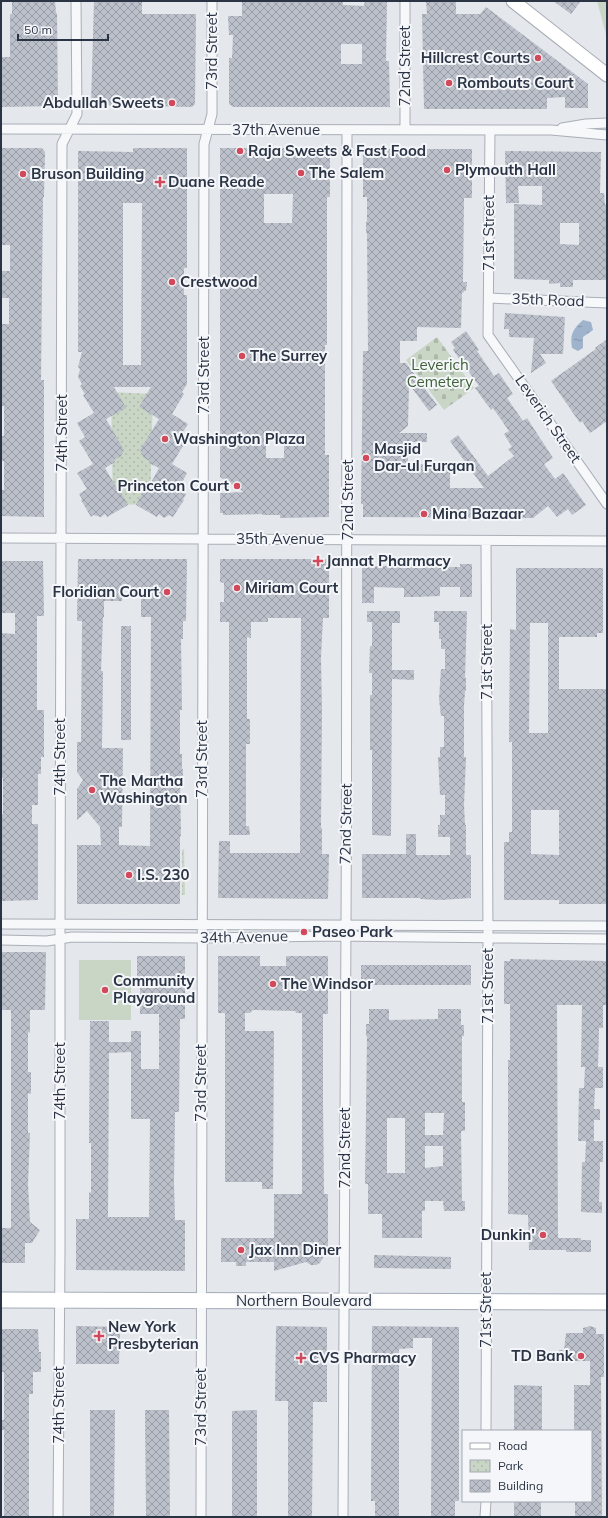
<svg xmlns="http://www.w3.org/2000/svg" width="608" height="1518" font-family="Mulish,sans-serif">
  <defs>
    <pattern id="cemetery-stones" width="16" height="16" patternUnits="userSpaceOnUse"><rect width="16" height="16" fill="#c9d6c5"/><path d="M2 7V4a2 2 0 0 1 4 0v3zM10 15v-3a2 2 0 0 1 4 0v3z" fill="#adb8ab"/></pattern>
    <pattern id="park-dots" width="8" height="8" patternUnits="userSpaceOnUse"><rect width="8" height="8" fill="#c9d6c5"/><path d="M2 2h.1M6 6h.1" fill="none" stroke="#adb8ab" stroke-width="1.8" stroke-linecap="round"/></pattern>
    <pattern id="water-ripples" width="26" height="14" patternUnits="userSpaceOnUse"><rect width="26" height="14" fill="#9fb4cc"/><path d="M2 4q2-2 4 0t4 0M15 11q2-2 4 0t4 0" fill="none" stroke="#8293a7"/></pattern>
    <pattern id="building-cross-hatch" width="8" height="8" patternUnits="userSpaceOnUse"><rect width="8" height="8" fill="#bbc0ca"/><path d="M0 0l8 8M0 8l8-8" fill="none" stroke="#989da6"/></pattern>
  </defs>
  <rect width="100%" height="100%" fill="#e4e7ec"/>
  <path fill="#c9d6c5" d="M597,1H607V38Z
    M79,960H131V1020H79Z"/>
  <path fill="url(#cemetery-stones)" d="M437,337L474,388L444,410L406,360Z"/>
  <path fill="url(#park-dots)" d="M111,392L153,394L150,504L113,505Z
    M184,849L185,895H182V850Z"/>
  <path fill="url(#water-ripples)" d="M583,320L591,322L593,330L583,337V348L578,351L572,348C570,335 572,330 583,320Z"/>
  <path fill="url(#building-cross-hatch)" fill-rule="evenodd" d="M12,1H55L56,13H57L58,106L1,107V57H10V14H12Z
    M94,1H142V14H196L195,104L192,107L91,105Z
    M242,1H343V5L364,6L365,1H387L386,61H389L390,107H233L229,104V58H232L233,35H229L228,16H242ZM341,44H362V64H341Z
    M426,1H456V14H480L486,7L588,84V108H565V97L547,98V109H424L422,14H427Z
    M553,1H581L571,14Z
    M1,148H42L45,152L44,197H43L41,380H44V517L1,516V490H4V461H1V436H4V406H1V324H9V298H1V271H10V245H1Z
    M133,148H187V268H184V295H187V384L182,392L184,394L172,414L188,424L180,437L186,441L172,464L187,473L178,490L186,494L183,499L184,500L173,517L169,515L164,518L159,514L157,517L136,505L145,489L147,490L159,468L149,463L150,461L144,458L140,450L159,419L139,407L151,387H114L126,408L106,419L124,450L121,456L114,460L115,462L105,468L118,490L119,489L128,505L107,517L105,514L101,517L93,515L91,517L81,500L82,499L79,494L87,489L77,473L93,464L79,441L85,437L77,423L94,413L83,395L85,394L80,386L82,384L78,377L80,369L78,367L82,352H78V151L133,152ZM123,203H142L141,365H123Z
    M220,148H330V197H327V345H325V455H329V517L280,518V515H262V514L223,515V513H220V493L244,492L220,477ZM264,194H293L292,223H264ZM284,438V458H266V439Z
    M363,149H472V198H464L463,282H467L466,291H464L463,293H462L461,328L417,327V341H400V363H406L437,405L429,411L409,384L408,426L399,433H427V442H408V464H450V488H484L450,441L458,435L488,476L514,456L508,449L512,447L504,434L509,431L493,408L491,410L475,388L479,386L453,350L455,348L451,342L466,331L479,350L477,351L494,376L499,373L513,394L507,398L523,421L527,418L553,458L544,464L555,479L563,473L586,505L572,515L568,509L557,517L548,506L533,518L363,517V504H361L363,351H368L367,233H366V222H367V197H363Z
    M505,151L601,152L600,193H604L605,205H607V280H573V287H560V283L549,284V280L514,279V204L542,205V186H518L519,203H506ZM560,223H579V245L560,244Z
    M505,313L565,317L563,354H540L546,363L531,373L534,338L509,337V329H504Z
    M607,339V421L590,433L582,421L580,423L551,381L596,349L595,348Z
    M78,559H187L186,621H183V639H181L182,710H180V754H182V769H183V780H180L181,836H180V904H77V845H101L100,827L87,811L77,820V789L83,780L77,772V742H81L82,621H77ZM123,589L141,590V617H151L150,846L119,845V827H122L123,748H102L103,671H101L103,617H104V601H122Z
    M220,559H329V618H323L321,657L322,712L321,828H322V854H329L328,899L218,898L219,841H230V853H300L301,618H268V622H251V638L247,637V719H250V744H246V826H249L250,835H229V622H220V602H224V583L220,582Z
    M2,561H43L44,616H37V710H44V757H41V774H38V805H32V824H38V900L1,901V814H3V778H1V633L15,634V613H1Z
    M362,564H373V566H394V564H430V567H460V564H472V597H460V587H440V596L415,597H404V588L374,587V603H362Z
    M516,568H603V633H597V637H559V689H607V904H559V900H504V842H509V832H512V742H509L510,629L516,630ZM530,623H548V733H529ZM531,810H559V855L531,854Z
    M367,611H400V623H392V670H414V680L392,679L391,836L372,835V750H370V695H372V673H369L370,646H372V622H367Z
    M434,611H467L465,678H466V691H465L464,706V757H466L464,805L465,825H466V855H471V898L441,900L420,899V898H362V854H406V834H416V855H450V837H438V825H440V815H445V795H440L438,757H440V747H444V716H441L439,699L441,669H445V649H441V639H439V622H434Z
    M121,626H131V740H121Z
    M1,952H46L45,1010H30V1033L28,1032V1072H31V1094L28,1093V1133H30L28,1184L30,1222L40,1230L32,1243H25V1263H1V1228H11V1010H1Z
    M137,956H185V1019H180L179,1112H175L174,1183L175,1220H185V1271L76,1270V1219H89V1192L91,1193V1143H89L90,1021H109V1042H131V1031H141V1069H159V1014H140V980H137ZM131,1052V1119H150L149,1217H108L109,1053Z
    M218,956H260V966H286V956H328V1014H323V1102L324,1194H328V1256H324L320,1263L316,1265H311L306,1262L274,1271V1262H246V1266H236V1262H221V1238H274V1194H302V1013H296L295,1011L253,1010L250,1013H245V1031H274L273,1189H262V1182H225V1013H218Z
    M510,959L607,961V1005H603V1028H599L598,1067H603V1088H595L594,1109H600V1120H594V1141H603V1162H600L599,1202H602V1213L581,1212L582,1162H585L586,1141H587H578L579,1088H584L585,1067H581L582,1005H557L558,1238H581V1240H591V1252H566V1250H529L528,1215L508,1214V1060H510V1004H504V961H510Z
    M361,965H471V985H361Z
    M369,1009H389V1020L438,1019V1009H461V1025H464V1036H462V1102H465V1131H461L462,1201H465V1211H444L443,1201H425V1211H422V1238H382V1214H368V1184H365L367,1036H366V1024H369ZM425,1113H444L443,1135H425ZM387,1118H405V1173H387ZM425,1146H443V1166L425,1168Z
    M374,1255L451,1257V1269L374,1268Z
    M76,1326L120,1327L119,1364H76Z
    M276,1326L327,1327V1402H313L312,1517H288V1401H275Z
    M372,1326L459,1327V1501H455V1517H431L432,1338H413V1348L399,1349V1517H375V1501H371Z
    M590,1326L596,1328V1334H604V1377H601L602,1517H575V1501H591V1431H574V1385H590V1361H559V1350H564L566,1333H583V1328Z
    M1,1329H38L39,1352H41V1372H33V1394H29V1517H4V1430H1V1420H4V1372H1Z
    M514,1385L542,1386V1431H514Z
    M90,1410H115L114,1517H90Z
    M145,1410H169L170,1517H146Z
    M257,1410V1517H232V1411Z
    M514,1501H541V1517H514Z"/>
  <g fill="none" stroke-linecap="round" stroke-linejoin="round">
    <g stroke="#a9aeb7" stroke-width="11">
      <path id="street" d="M405,1V130
        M562,128L586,124L607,123
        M1,129L551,130L607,135
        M490,130L488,335L607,504
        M489,298L607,303
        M1,538L607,541
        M486,541L488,938L486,1431
        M1,924L607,926
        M1,940L47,941L72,937L202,938L332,936L607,939
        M58,1517L60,1251V924L62,144L77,114L76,1
        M201,1517L204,144L212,114V1
        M343,1517C344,1055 350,592 347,130
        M485,1517L486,1501"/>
    </g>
    <g stroke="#a9aeb7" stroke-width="15">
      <path id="secondary" d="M513,1L607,75"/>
    </g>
    <g stroke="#a3abb8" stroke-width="17">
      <path id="primary" d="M1,1300L607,1302"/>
    </g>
    <use href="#street" stroke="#f7f8fa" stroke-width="9"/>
    <use href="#secondary" stroke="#fff" stroke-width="13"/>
    <use href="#primary" stroke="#fff" stroke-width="15"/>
  </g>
  <g fill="#d1495b" stroke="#f4f6f9" stroke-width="1.5">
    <circle cx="538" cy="58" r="4"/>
    <circle cx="449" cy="83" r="4"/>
    <circle cx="172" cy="103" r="4"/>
    <circle cx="240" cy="151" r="4"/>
    <circle cx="447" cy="170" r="4"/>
    <circle cx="301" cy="173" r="4"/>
    <circle cx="23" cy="174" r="4"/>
    <path d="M158 176h4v4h4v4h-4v4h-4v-4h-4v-4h4z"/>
    <circle cx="172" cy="282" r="4"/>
    <circle cx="242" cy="356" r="4"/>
    <circle cx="165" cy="439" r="4"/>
    <circle cx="366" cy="458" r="4"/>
    <circle cx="237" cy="486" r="4"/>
    <circle cx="424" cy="514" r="4"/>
    <path d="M316 555h4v4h4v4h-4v4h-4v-4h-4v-4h4z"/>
    <circle cx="237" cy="588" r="4"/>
    <circle cx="167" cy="592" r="4"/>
    <circle cx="92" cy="790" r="4"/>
    <circle cx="129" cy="875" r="4"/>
    <circle cx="304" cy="932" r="4"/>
    <circle cx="273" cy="984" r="4"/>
    <circle cx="105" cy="990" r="4"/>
    <circle cx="543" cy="1235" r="4"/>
    <circle cx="241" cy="1250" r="4"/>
    <path d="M97 1330h4v4h4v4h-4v4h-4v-4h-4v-4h4z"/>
    <circle cx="581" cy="1356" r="4"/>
    <path d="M299 1352h4v4h4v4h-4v4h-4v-4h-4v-4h4z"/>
  </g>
  <g text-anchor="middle" stroke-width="4" stroke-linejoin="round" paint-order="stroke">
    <g font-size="15" fill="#2b3445" stroke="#f4f6f9">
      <text transform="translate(212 51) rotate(-90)" y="5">73rd Street</text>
      <text transform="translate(405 66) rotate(-90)" y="5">72nd Street</text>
      <text x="276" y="135">37th Avenue</text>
      <text transform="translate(489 233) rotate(-90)" y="5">71st Street</text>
      <text transform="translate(548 300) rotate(2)" y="5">35th Road</text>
      <text transform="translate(204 375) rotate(-90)" y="5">73rd Street</text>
      <text transform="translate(548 419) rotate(55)" y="5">Leverich Street</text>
      <text transform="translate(62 433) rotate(-90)" y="5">74th Street</text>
      <text transform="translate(348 500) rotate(-90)" y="5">72nd Street</text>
      <text x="280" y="544">35th Avenue</text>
      <text transform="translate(487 662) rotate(-90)" y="5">71st Street</text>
      <text transform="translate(60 757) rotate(-90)" y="5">74th Street</text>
      <text transform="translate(202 759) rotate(-90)" y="5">73rd Street</text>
      <text transform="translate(346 824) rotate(-89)" y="5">72nd Street</text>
      <text transform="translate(244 937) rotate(-1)" y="5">34th Avenue</text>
      <text transform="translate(488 986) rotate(-90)" y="5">71st Street</text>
      <text transform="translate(60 1081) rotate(-90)" y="5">74th Street</text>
      <text transform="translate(201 1083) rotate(-90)" y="5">73rd Street</text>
      <text transform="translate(345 1148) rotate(-90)" y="5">72nd Street</text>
      <text x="304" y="1306">Northern Boulevard</text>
      <text transform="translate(486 1310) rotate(-90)" y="5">71st Street</text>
      <text transform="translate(59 1405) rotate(-90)" y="5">74th Street</text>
      <text transform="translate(201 1407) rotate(-90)" y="5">73rd Street</text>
    </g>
    <g font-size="15" font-weight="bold" fill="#2b3445" stroke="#f4f6f9" text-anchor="start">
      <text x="530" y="63" text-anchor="end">Hillcrest Courts</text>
      <text x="457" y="88">Rombouts Court</text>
      <text x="164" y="108" text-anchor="end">Abdullah Sweets</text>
      <text x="248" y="156">Raja Sweets &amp; Fast Food</text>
      <text x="455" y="175">Plymouth Hall</text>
      <text x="309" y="178">The Salem</text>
      <text x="31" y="179">Bruson Building</text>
      <text x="168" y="187">Duane Reade</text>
      <text x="180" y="287">Crestwood</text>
      <text x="250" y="361">The Surrey</text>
      <text x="173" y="444">Washington Plaza</text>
      <text x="374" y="454">Masjid<tspan x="374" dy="17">Dar-ul Furqan</tspan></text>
      <text x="229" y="491" text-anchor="end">Princeton Court</text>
      <text x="432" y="519">Mina Bazaar</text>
      <text x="326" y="566">Jannat Pharmacy</text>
      <text x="245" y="593">Miriam Court</text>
      <text x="159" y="597" text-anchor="end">Floridian Court</text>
      <text x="100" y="786">The Martha<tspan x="100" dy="17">Washington</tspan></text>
      <text x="137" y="880">I.S. 230</text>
      <text x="312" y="937">Paseo Park</text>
      <text x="113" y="986">Community<tspan x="113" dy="17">Playground</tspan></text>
      <text x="281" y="989">The Windsor</text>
      <text x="535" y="1240" text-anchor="end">Dunkin'</text>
      <text x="249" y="1255">Jax Inn Diner</text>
      <text x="108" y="1332">New York<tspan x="108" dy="17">Presbyterian</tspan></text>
      <text x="573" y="1361" text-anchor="end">TD Bank</text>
      <text x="309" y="1363">CVS Pharmacy</text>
    </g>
    <g font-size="15" fill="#3f6138" stroke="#f4f6f9">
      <text x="440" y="370">Leverich<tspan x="440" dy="17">Cemetery</tspan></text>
    </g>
  </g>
  <rect width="608" height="1518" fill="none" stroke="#2b3445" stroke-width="4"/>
  <rect x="462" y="1430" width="130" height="72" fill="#f4f6f9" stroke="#a4a8b1"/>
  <rect x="470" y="1443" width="20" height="6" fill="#ffffff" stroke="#a4a8b1"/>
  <text x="498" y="1450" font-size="12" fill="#2b3445">Road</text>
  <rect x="470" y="1460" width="20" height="12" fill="url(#park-dots)" stroke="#a4a8b1"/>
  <text x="498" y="1470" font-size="12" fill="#2b3445">Park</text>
  <rect x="470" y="1480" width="20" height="12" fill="url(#building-cross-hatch)" stroke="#a4a8b1"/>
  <text x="498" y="1490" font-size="12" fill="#2b3445">Building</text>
  <path d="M18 34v6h90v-6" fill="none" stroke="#2b3445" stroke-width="2"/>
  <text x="24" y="34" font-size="12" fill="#2b3445" stroke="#f4f6f9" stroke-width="3" paint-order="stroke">50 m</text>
</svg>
